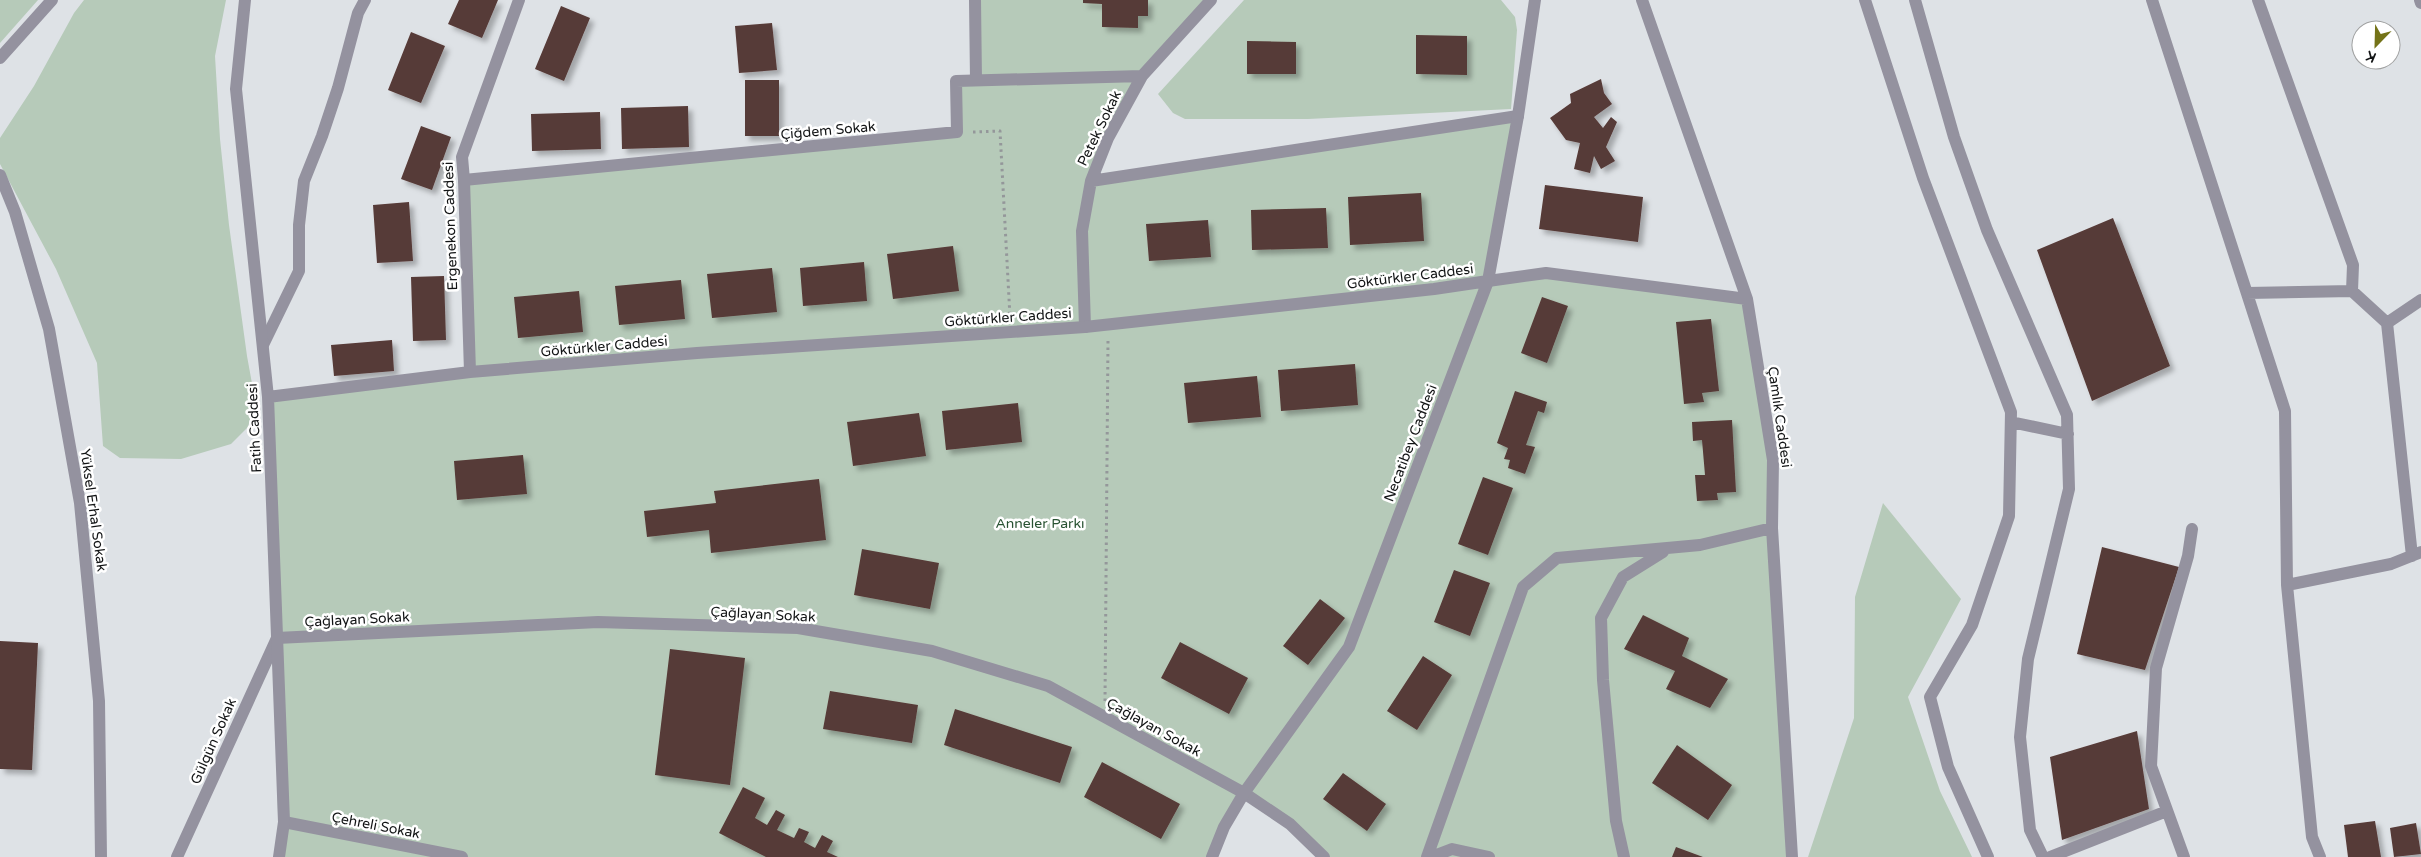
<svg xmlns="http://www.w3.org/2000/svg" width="2421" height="857" font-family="'Varela Round',sans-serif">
  <defs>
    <filter id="shadow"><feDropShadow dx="4.5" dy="4.5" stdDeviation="2.5" flood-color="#0004"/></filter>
  </defs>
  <rect width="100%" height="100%" fill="#dee2e6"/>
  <path fill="#b6cab9" d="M0,0H38L0,43Z
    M84,0H226L215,56L220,139L229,225L247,356L255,400L248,427L231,444L181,459L120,458L103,446L97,363L56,269L0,164V138L34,86L74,13Z
    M975,0H1211L1142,76L1091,180L1518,116L1489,281L1546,273L1747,299L1773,460L1792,857H1324L1244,793L1212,857H279L268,397L470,372L464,180L957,133L956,81L976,80Z
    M1244,0H1501L1515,17L1517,30L1511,109L1308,119H1185L1173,113L1158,94Z
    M1883,503L1961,599L1908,697L1940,791L1972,857H1808L1854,718L1855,597Z"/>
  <path fill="#573a37" filter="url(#shadow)" d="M459,0H498L482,38L448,24Z
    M1083,0H1148V16H1138V28L1102,27V4L1083,3Z
    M561,6L590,18L564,81L535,69Z
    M772,23L777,70L739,73L735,26Z
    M411,32L445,46L421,103L388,90Z
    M1416,35L1467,36V75L1416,74Z
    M1247,41L1296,42V74H1247Z
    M1601,79L1604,93L1612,104L1594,117L1603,128L1611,117L1617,122L1606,147L1615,161L1601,169L1594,156L1590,173L1574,169L1580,143L1566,140L1550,118L1571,103L1570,94Z
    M745,80H779V136H745Z
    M688,106L689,147L622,149L621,108Z
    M600,112L601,149L532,151L531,114Z
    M421,126L451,137L432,190L401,179Z
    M1545,185L1643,197L1638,242L1539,229Z
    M1421,193L1424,241L1350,245L1348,197Z
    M409,202L413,261L377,263L373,205Z
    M1326,208L1328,248L1252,250L1251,210Z
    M2113,218L2170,366L2092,401L2037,250Z
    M1208,220L1211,257L1149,261L1146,224Z
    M953,246L959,291L893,299L887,254Z
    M864,262L867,301L803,306L800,268Z
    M772,268L777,312L712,318L707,274Z
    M444,276L446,340L413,341L411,277Z
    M681,280L685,319L619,325L615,286Z
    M579,291L583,332L518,338L514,297Z
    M1542,297L1568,306L1547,363L1521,353Z
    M1711,319L1719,391L1702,393L1704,402L1684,404L1676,322Z
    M392,340L394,371L334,376L331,345Z
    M1355,364L1358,405L1281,411L1278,370Z
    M1257,376L1261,417L1188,423L1184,383Z
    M1515,391L1547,402L1544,413L1538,411L1526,445L1535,447L1525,474L1508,468L1510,460L1504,459L1508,448L1497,443Z
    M1018,403L1022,442L946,450L942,411Z
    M919,413L926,456L853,466L847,422Z
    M1732,420L1736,492L1717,493L1718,500L1697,501L1695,475H1705L1702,440L1693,441L1692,422Z
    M523,455L527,494L457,500L454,461Z
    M1483,477L1513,488L1488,555L1458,544Z
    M819,479L826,540L711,553L709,530L647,537L644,511L716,503L714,491Z
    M2102,547L2179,567L2145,670L2077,654Z
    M862,549L939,563L930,609L854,595Z
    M1454,570L1490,583L1470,636L1434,622Z
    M1320,599L1345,618L1308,665L1283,646Z
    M1643,615L1689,638L1682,656L1728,679L1710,708L1666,689L1675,671L1624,649Z
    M0,641L38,643L32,770L0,769Z
    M1180,642L1248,678L1229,714L1161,678Z
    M670,649L745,658L730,785L655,775Z
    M1423,656L1452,675L1417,730L1387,711Z
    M830,691L918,705L912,743L823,729Z
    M955,709L1072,747L1060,783L944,745Z
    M2137,731L2149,809L2062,840L2050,757Z
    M1677,745L1732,785L1708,820L1652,783Z
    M1102,762L1180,804L1161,839L1084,797Z
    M1343,773L1386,804L1367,831L1323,799Z
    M743,787L765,798L755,818L767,825L776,810L785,815L777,830L794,838L799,828L809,832L804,842L815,848L822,835L833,841L827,852L838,857H766L719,833Z
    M2375,821L2381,857H2348L2344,825Z
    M2416,823L2421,854L2394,857L2390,828Z
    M1676,847L1703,857H1672Z"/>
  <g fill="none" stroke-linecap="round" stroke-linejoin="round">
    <path stroke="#94979a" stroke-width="3" stroke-dasharray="2.5 4" stroke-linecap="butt" d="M973,132L1000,131L1010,317
      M1105,701L1108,340"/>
    <path stroke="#94929f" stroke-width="12" d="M975,0L976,80
      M1642,0L1747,299L1773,460L1772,528L1792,857
      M1865,0L1923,178L2011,412L2009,516L1972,625L1930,697L1948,767L1988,857
      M1915,0L1954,137L1987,230L2067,415L2069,489L2028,659L2020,737L2030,830L2043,857
      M2152,0L2285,411L2287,585L2312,837L2320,857
      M2258,0L2353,265L2352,291
      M2420,0L2421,3
      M0,58L52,0
      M0,175L15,212L49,329L80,503L99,701L101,857
      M464,180L957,132L956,81L1142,76
      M1091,181L1518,116
      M1488,281L1546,273L1747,299
      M2247,293L2352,291L2387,323L2412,556
      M2387,323L2421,300
      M1085,327L1082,231L1091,181L1108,138L1142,76L1211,0
      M263,345L299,271V225L304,181L322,136L338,88L358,13L365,0
      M2011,422L2068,434
      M2287,585L2391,564L2421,552
      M284,822L462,857
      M177,857L277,638L598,622L798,628L932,651L1048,686L1244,793L1290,824L1324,857
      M1427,857L1523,587L1557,558L1700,545L1772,528
      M1431,857L1452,849L1489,857
      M1624,857L1616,821L1603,680L1601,618L1623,577L1663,552
      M2050,857L2167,811
      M2184,857L2151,766L2156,668L2188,556L2192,529"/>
    <path stroke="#94929f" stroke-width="12" d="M245,0L236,89L268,397L284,822L279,857
      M470,372L464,180L462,157L519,0
      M268,397L470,372L697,353L1085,327L1434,289L1488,281
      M1212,857L1224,827L1244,793L1349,647L1488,281L1518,116L1535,0"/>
  </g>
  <g text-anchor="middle" stroke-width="5" stroke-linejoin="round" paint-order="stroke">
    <g font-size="14" fill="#121415" stroke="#fff">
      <text transform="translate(1099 128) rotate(-64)" y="5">Petek Sokak</text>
      <text transform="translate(828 130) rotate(-5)" y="5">Çiğdem Sokak</text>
      <text transform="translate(450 226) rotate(-92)" y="5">Ergenekon Caddesi</text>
      <text transform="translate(1410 276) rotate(-7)" y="5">Göktürkler Caddesi</text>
      <text transform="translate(1008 317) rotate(-4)" y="5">Göktürkler Caddesi</text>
      <text transform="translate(604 346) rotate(-5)" y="5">Göktürkler Caddesi</text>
      <text transform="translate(1780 417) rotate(82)" y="5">Çamlık Caddesi</text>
      <text transform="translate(254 428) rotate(-93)" y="5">Fatih Caddesi</text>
      <text transform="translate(1410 443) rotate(-69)" y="5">Necatibey Caddesi</text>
      <text transform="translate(94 510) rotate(82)" y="5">Yüksel Erhal Sokak</text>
      <text transform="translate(763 614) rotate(3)" y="5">Çağlayan Sokak</text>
      <text transform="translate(357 619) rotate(-3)" y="5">Çağlayan Sokak</text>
      <text transform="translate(1154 727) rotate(29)" y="5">Çağlayan Sokak</text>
      <text transform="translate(213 741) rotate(-66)" y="5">Gülgün Sokak</text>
      <text transform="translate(376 825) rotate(11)" y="5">Çehreli Sokak</text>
    </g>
    <g font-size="14" fill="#285232" stroke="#fff">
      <text x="1040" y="528">Anneler Parkı</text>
    </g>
  </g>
  <g transform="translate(2376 45) rotate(203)"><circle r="24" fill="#ffffff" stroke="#a0a1a1"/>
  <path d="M0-4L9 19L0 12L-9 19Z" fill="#747318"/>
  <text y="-8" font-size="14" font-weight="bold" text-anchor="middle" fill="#121415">K</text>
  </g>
</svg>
